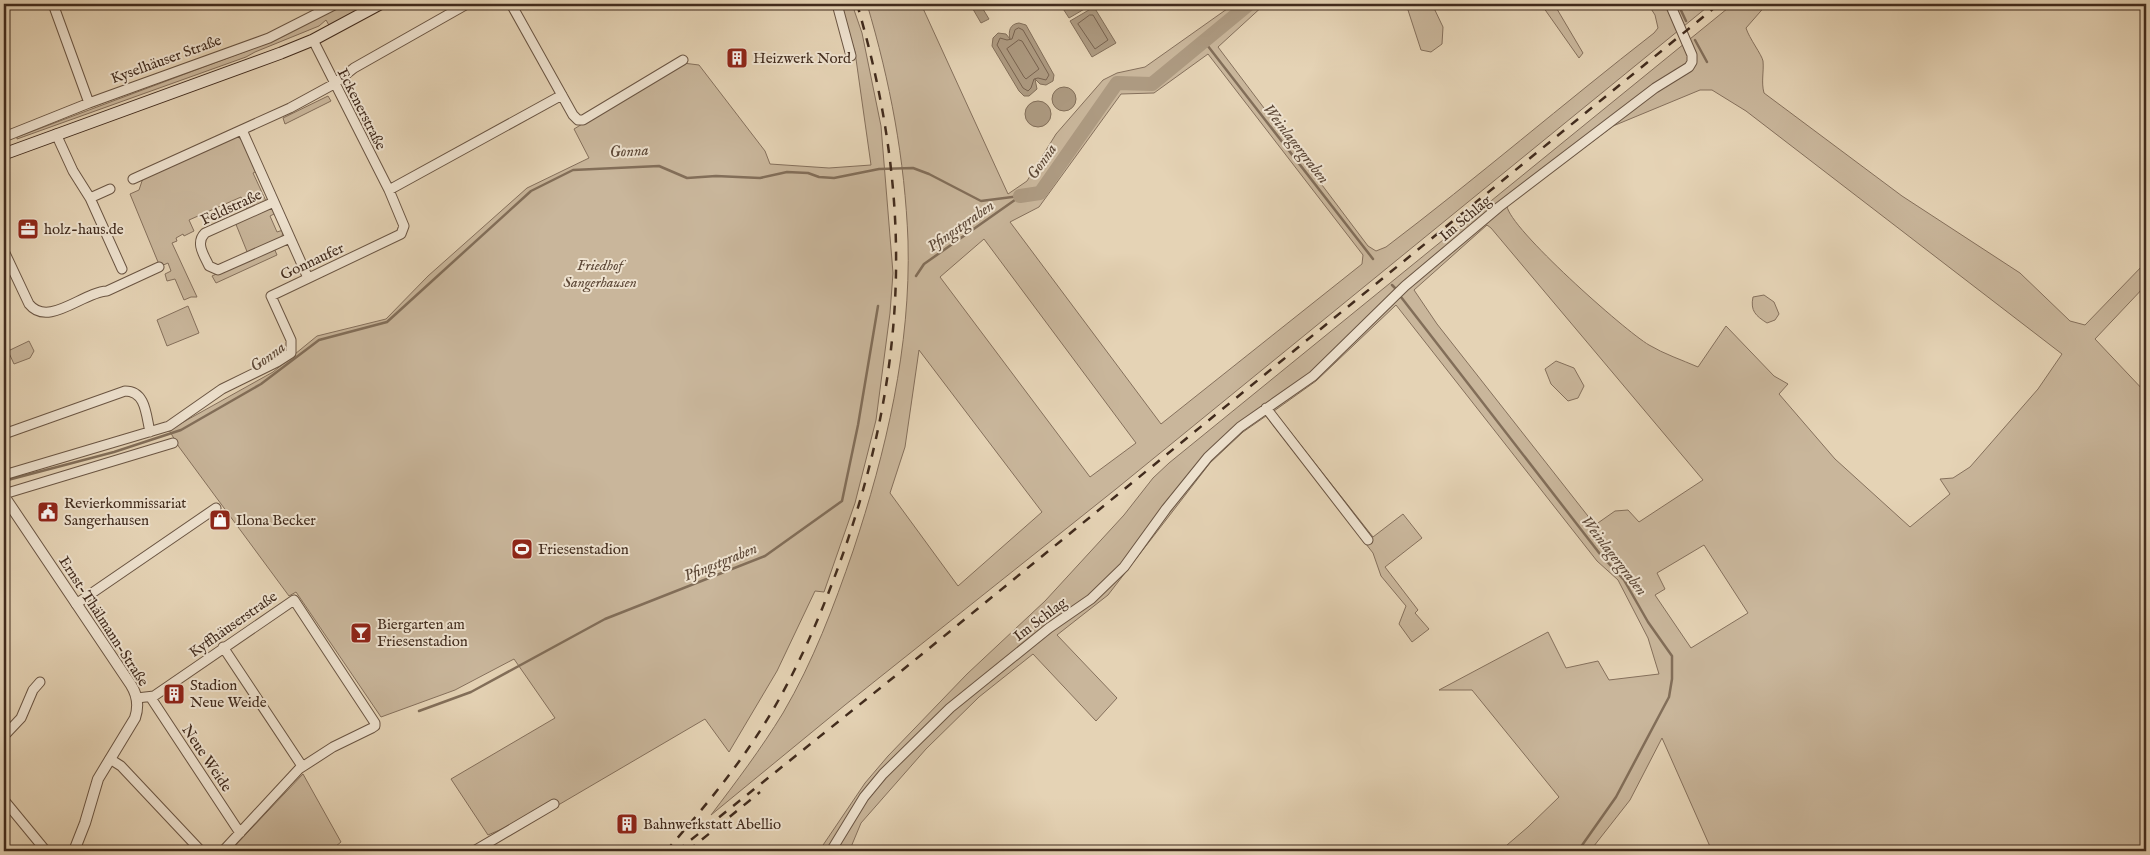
<svg xmlns="http://www.w3.org/2000/svg" width="2150" height="855" font-family="'IM FELL English',serif">
  <rect width="100%" height="100%" fill="#e5d3b5"/>
  <filter id="stains"><feTurbulence type="fractalNoise" baseFrequency=".004" numOctaves="4"/><feColorMatrix values="0 0 0 0 .2 0 0 0 0 .09 0 0 0 0 .02 0 0 0 .5 -.17"/></filter>
  <radialGradient id="worn" r=".72"><stop offset=".6" stop-color="#630" stop-opacity="0"/><stop offset="1" stop-color="#630" stop-opacity=".3"/></radialGradient>
  <path fill="#c9b69b" stroke="#85705c" fill-rule="evenodd" d="M343,4H371L330,27L326,20L319,26L255,52L246,57L17,139V137L257,47Z
    M840,4H852L862,33L881,126L893,273L890,313L876,420L855,503L824,592L815,591L777,671L729,752L705,719L560,804L488,835L451,779L555,718L514,659L455,690L381,717L296,592L289,596L179,447L169,430L273,372L317,336L386,319L428,276L527,188L589,158L574,129L683,63L699,65L765,151L770,164L829,168L871,165L855,52Z
    M867,4H921L1008,194L1027,181L1056,134L1103,80L1117,73L1145,67L1234,4H1265L1218,47L1368,246L1376,251L1386,247C1477,178 1564,103 1654,33L1658,28L1655,15L1648,4H1686L1689,10L1697,4H1711L1116,489L845,705L711,815C736,782 761,749 783,713C813,662 834,606 853,551C886,452 911,346 908,241C905,160 890,81 867,4ZM1208,54L1363,255L1362,264L1161,424L1010,222L1039,207L1121,94L1154,93ZM984,239L1136,443L1090,477L940,277ZM919,350L1042,512L958,586L890,493L905,447Z
    M1406,4H1432L1443,27L1442,44L1431,52L1421,50Z
    M1541,4H1554L1583,53L1579,58Z
    M1733,4H1767L1746,28C1749,38 1762,55 1763,61C1764,72 1761,82 1764,93L1902,196L2020,273L2070,321L2085,325L2146,262V285L2095,339L2146,393V851H1712L1662,738L1630,800L1590,851H1500L1528,827L1559,797L1472,690H1439L1548,632L1566,668L1598,661L1609,680L1659,674L1648,638L1618,580L1597,561L1396,305L1316,381L1274,411L1373,537L1403,514L1422,538L1385,567L1418,610L1415,613L1429,629L1412,642L1399,624L1406,606L1381,576L1373,553L1266,416L1243,432L1210,463L1108,595L1057,635L1117,698L1096,721L1033,654L979,697L926,749L861,823L851,847V851H819L865,783L888,756L967,674L1045,601L1124,515L1153,478L1169,463ZM1700,90H1712L1746,111L2062,354L2038,389L1970,467L1953,478L1940,479L1950,494L1910,527L1835,459L1779,394L1788,384L1774,376L1726,326L1698,367C1682,360 1664,354 1649,345C1625,331 1509,228 1507,206L1613,126ZM1487,225L1491,228L1703,480L1639,522L1628,510L1615,511L1595,525L1437,324L1414,290ZM1704,545L1748,613L1691,648L1655,595L1665,589L1657,573Z
    M328,96L331,101L285,124L283,118Z
    M237,136L243,141L257,171L253,173L266,201L248,211L241,197L189,220L194,231L184,236L183,234L176,238L177,241L172,243L197,297H191L184,300L175,279L167,281L165,274L171,271L168,263L161,266L158,262L130,194L139,190L142,181L147,176Z
    M271,208L276,213L270,216L277,232L283,230L282,237L248,254L235,222Z
    M274,248L277,255L216,283L212,276Z
    M1764,295L1774,302L1779,314L1775,320L1767,323C1756,316 1750,311 1753,297Z
    M188,306L199,333L167,346L157,320Z
    M29,341L34,351L30,358L14,364L8,351Z
    M1556,361L1574,368L1584,386L1578,398L1568,401L1551,384L1545,369Z
    M303,774L341,842L330,851H230Z"/>
  <path fill="#ad9a81" stroke="#826e59" d="M970,4H980L989,19L981,23Z
    M1060,4H1093L1069,18Z
    M1094,7L1116,43L1092,57L1070,21Z
    M1019,23L1026,25L1054,75L1053,81L1046,85L1040,84L1035,79L1037,89L1029,96H1024L1019,91L992,46L993,38L998,33L1006,34L1010,39C1008,31 1010,24 1019,23Z
    M1052 99a12 12 0 1 1 24 0a12 12 0 1 1-24 0Z
    M1025 114a13 13 0 1 1 26 0a13 13 0 1 1-26 0Z"/>
  <g fill="none" stroke-linecap="round" stroke-linejoin="round">
    <path stroke="#77624f" stroke-width="1" d="M1090,15H1093L1108,40L1095,49L1078,24Z
      M1019,28L1023,30L1049,75L1046,80L1038,78L1034,79L1031,88L1028,91L1023,88L997,45L1000,38L1007,40L1012,39L1015,30Z
      M1019,40L1022,41L1039,69L1026,79L1024,77L1007,49Z"/>
    <path stroke="#826e59" stroke-width="2.5" d="M1678,4L1686,21
      M1695,40L1707,62
      M1204,41L1373,259
      M916,276L924,264L1019,197
      M1392,285L1395,288
      M1401,297L1600,554L1624,580L1648,622L1672,656V679L1669,697L1616,797L1578,851
      M4,481L114,452L181,430L261,384L319,340L387,322L531,191L573,170L659,166L687,178L716,176L760,178L787,172L808,173L819,177L834,178L879,169L913,168L929,174L981,201L1020,196
      M419,711L471,692L605,619L765,556L842,501L858,425L878,306"/>
    <path stroke="#ad9a81" stroke-width="14" d="M1020,196L1040,193L1117,83L1152,84L1249,4"/>
    <g stroke="#6a5543" stroke-width="11">
      <path id="minor" d="M53,4L89,103
        M511,4L573,115L578,120H583L683,60
        M837,4L851,56
        M313,40L389,190
        M242,130L308,278
        M56,134L73,171L90,198L122,269
        M4,137L89,103L269,38L336,4
        M133,179L290,108L334,84L354,68L467,4
        M90,198L110,189
        M274,202L205,233C195,243 204,255 209,266L218,270L290,238
        M4,251L29,304C48,328 83,292 107,291L159,267
        M1266,408L1368,540
        M4,434L125,391C146,391 146,415 150,432
        M4,475L169,426L222,389L277,362L291,353V340L271,296L401,234L404,226L389,190L562,95
        M4,494L173,443
        M76,604L216,508
        M223,647L302,766
        M137,698L154,696L294,600L375,723V726L372,728L333,747L299,769L223,851
        M151,698L240,833
        M4,736L21,718L33,690L40,682
        M110,759L121,766L201,851
        M4,800L46,851
        M474,851L554,804
        M831,851L864,797L883,774L950,708L1049,628L1091,599L1124,567L1166,509L1208,457L1240,427L1313,376L1405,286L1499,207L1655,88L1689,67L1692,62V55L1670,4"/>
    </g>
    <g stroke="#6a5543" stroke-width="12">
      <path id="tertiary" d="M4,496L131,685C138,696 139,706 135,718L98,779L85,823L74,851"/>
    </g>
    <g stroke="#412b1d" stroke-width="13">
      <path id="secondary" d="M4,154L281,53L313,40L380,4"/>
    </g>
    <use href="#minor" stroke="#eee2cf" stroke-width="9"/>
    <use href="#tertiary" stroke="#eee2cf" stroke-width="10"/>
    <use href="#secondary" stroke="#eee2cf" stroke-width="11"/>
    <path stroke="#412b1d" stroke-width="2.5" stroke-dasharray="9 9" stroke-linecap="butt" d="M666,851C697,816 728,779 754,740C793,682 821,616 844,551C909,362 913,195 857,4
      M677,851L894,677L1719,4
      M688,851L760,792"/>
  </g>
  <defs>
    <g id="building-square" transform="scale(1.125)"><rect x="-9" y="-9" width="18" height="18" rx="4" fill="#8f2418" stroke="#eee2cf"/><path d="M-4-6H4V6H1V3H-1V6H-4ZM-2.5-4.3h1.7v1.8h-1.7ZM.8-4.3h1.7v1.8H.8ZM-2.5-1h1.7V.8h-1.7ZM.8-1h1.7V.8H.8Z" fill="#fff"/></g>
    <g id="office-square" transform="scale(1.125)"><rect x="-9" y="-9" width="18" height="18" rx="4" fill="#8f2418" stroke="#eee2cf"/><path d="M-6-3h4V-5.5h4V-3h4V5H-6ZM-1-4.5V-3h2v-1.5ZM-6 0V1H6V0Z" fill="#fff"/></g>
    <g id="civic-square" transform="scale(1.125)"><rect x="-9" y="-9" width="18" height="18" rx="4" fill="#8f2418" stroke="#eee2cf"/><path d="M-.6-6.5H3V-4.5H.6V-3L4-1V1h2V6H-6V1h2V-1L-.6-3ZM-1.2 2.5V6h2.4V2.5Z" fill="#fff"/></g>
    <g id="shop-square" transform="scale(1.125)"><rect x="-9" y="-9" width="18" height="18" rx="4" fill="#8f2418" stroke="#eee2cf"/><path d="M-5-2.5h2.3a2.7 3.5 0 0 1 5.4 0H5L5.5 6h-11ZM-1.5-2.5h3a1.5 2.3 0 0 0-3 0Z" fill="#fff"/></g>
    <g id="stadium-square" transform="scale(1.125)"><rect x="-9" y="-9" width="18" height="18" rx="4" fill="#8f2418" stroke="#eee2cf"/><path d="M0-5a6.5 5 0 1 0 0 10a6.5 5 0 1 0 0-10ZM-3.5-1.8h7v3.6h-7Z" fill="#fff"/></g>
    <g id="bar-square" transform="scale(1.125)"><rect x="-9" y="-9" width="18" height="18" rx="4" fill="#8f2418" stroke="#eee2cf"/><path d="M-6-5H6L.8 .8V4.5H3.5V6h-7V4.5H-.8V.8Z" fill="#fff"/></g>
  </defs>
  <g fill-rule="evenodd">
    <use href="#building-square" x="737" y="58"/>
    <use href="#office-square" x="28" y="229"/>
    <use href="#civic-square" x="48" y="512"/>
    <use href="#shop-square" x="220" y="520"/>
    <use href="#stadium-square" x="522" y="549"/>
    <use href="#bar-square" x="361" y="633"/>
    <use href="#building-square" x="174" y="694"/>
    <use href="#building-square" x="627" y="824"/>
  </g>
  <g text-anchor="middle" stroke-width="4" stroke-linejoin="round" paint-order="stroke">
    <g font-size="15" fill="#412b1d" stroke="#eee2cf" text-anchor="start">
      <text x="753" y="63">Heizwerk Nord</text>
      <text x="44" y="234">holz-haus.de</text>
      <text x="64" y="508">Revierkommissariat<tspan x="64" dy="17">Sangerhausen</tspan></text>
      <text x="236" y="525">Ilona Becker</text>
      <text x="538" y="554">Friesenstadion</text>
      <text x="377" y="629">Biergarten am<tspan x="377" dy="17">Friesenstadion</tspan></text>
      <text x="190" y="690">Stadion<tspan x="190" dy="17">Neue Weide</tspan></text>
      <text x="643" y="829">Bahnwerkstatt Abellio</text>
    </g>
    <g font-size="15" fill="#412b1d" stroke="#eee2cf">
      <text transform="translate(166 59) rotate(-20)" y="5">Kyselhäuser Straße</text>
      <text transform="translate(362 109) rotate(63)" y="5">Eckenerstraße</text>
      <text transform="translate(231 207) rotate(-25)" y="5">Feldstraße</text>
      <text transform="translate(1465 218) rotate(-40)" y="5">Im Schlag</text>
      <text transform="translate(312 261) rotate(-25)" y="5">Gonnaufer</text>
      <text transform="translate(1040 619) rotate(-37)" y="5">Im Schlag</text>
      <text transform="translate(104 621) rotate(57)" y="5">Ernst-Thälmann-Straße</text>
      <text transform="translate(233 624) rotate(-35)" y="5">Kyffhäuserstraße</text>
      <text transform="translate(207 758) rotate(56)" y="5">Neue Weide</text>
    </g>
    <g font-size="15" font-style="italic" fill="#5c4736" stroke="#eee2cf">
      <text x="600" y="270">Friedhof<tspan x="600" dy="17">Sangerhausen</tspan></text>
    </g>
    <g font-size="16" font-style="italic" fill="#5c4736" stroke="#eee2cf">
      <text transform="translate(1297 143) rotate(52)" y="6">Weinlagergraben</text>
      <text transform="translate(629 150) rotate(-3)" y="6">Gonna</text>
      <text transform="translate(1041 161) rotate(-55)" y="6">Gonna</text>
      <text transform="translate(960 225) rotate(-35)" y="6">Pfingstgraben</text>
      <text transform="translate(267 356) rotate(-36)" y="6">Gonna</text>
      <text transform="translate(1615 555) rotate(52)" y="6">Weinlagergraben</text>
      <text transform="translate(720 561) rotate(-22)" y="6">Pfingstgraben</text>
    </g>
  </g>
  <rect width="2150" height="855" fill="none" stroke="#e5d3b5" stroke-width="20"/>
  <rect x="5" y="5" width="2140" height="845" fill="none" stroke="#412b1d" stroke-width="2.5"/>
  <rect x="10" y="10" width="2130" height="835" fill="none" stroke="#412b1d"/>
  <rect width="100%" height="100%" filter="url(#stains)"/>
  <rect width="100%" height="100%" fill="url(#worn)"/>
</svg>
